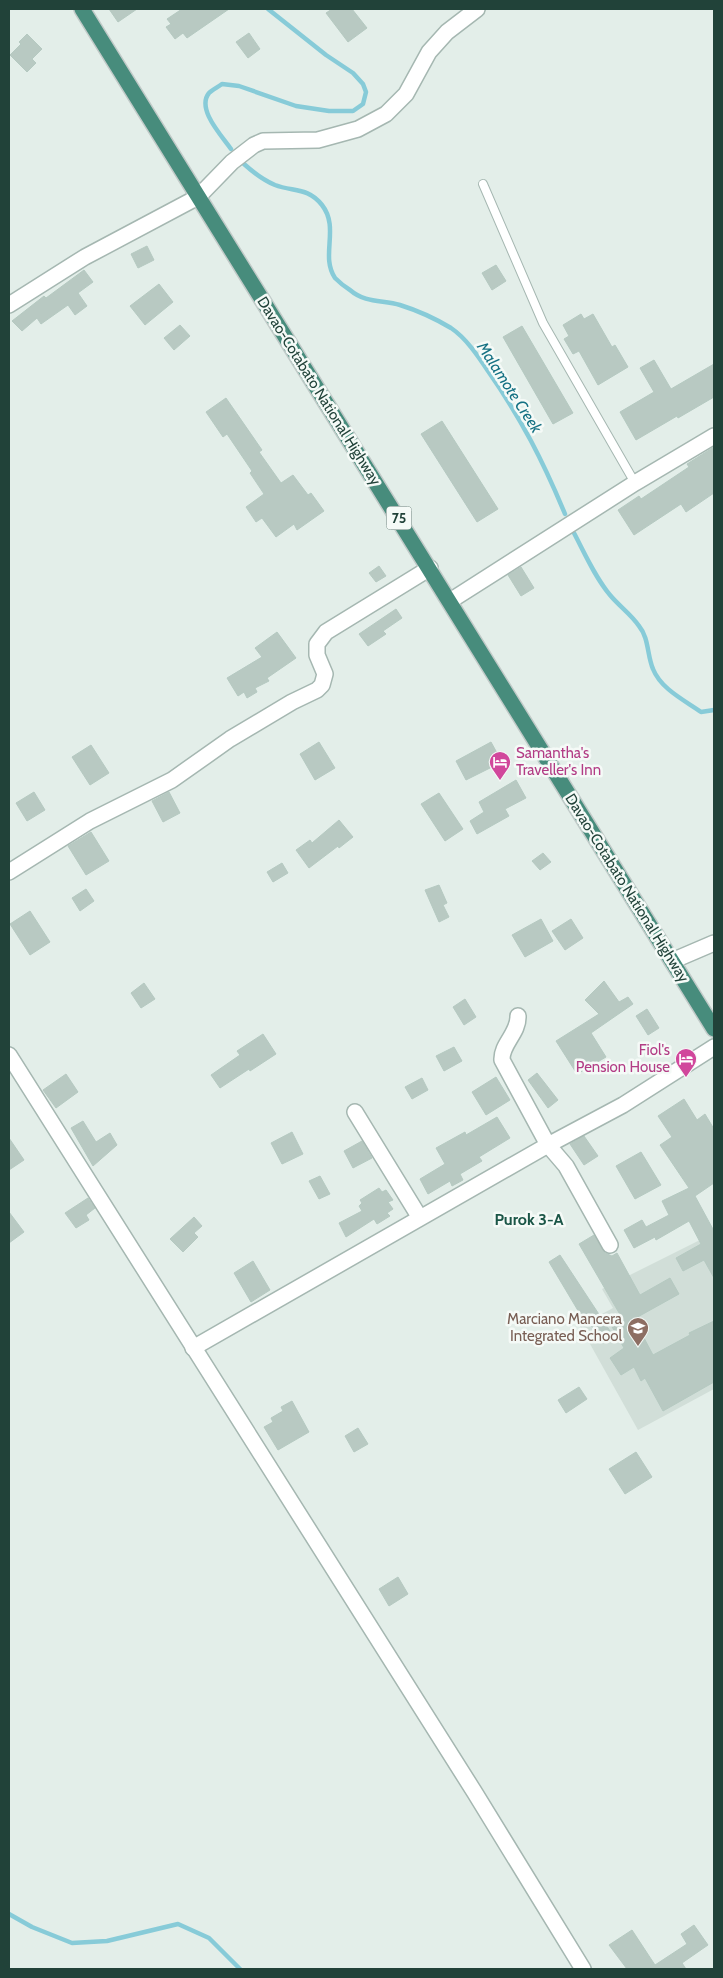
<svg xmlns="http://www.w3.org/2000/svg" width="723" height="1978" font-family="Cabin,sans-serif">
  <rect width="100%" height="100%" fill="#e3eee9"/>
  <path fill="#d1ded8" d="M714,1233V1389L638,1430L580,1326L613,1308L602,1289Z"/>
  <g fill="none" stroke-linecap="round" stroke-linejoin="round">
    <path stroke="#87cbd8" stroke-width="4.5" d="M231,149C222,136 196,109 209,93C212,90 218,87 222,84L239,86L296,106L329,111H353L363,104L366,92L363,84L353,73L326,55L268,9
      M244,164C254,173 263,180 275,185C293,192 308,187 322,205C340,228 320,256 335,278C339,282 345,287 350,290C365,303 382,300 400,305C416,310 436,319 451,328C466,338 478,356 488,371C521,418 543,461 565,514
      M574,533C585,554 595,577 610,595C619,606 631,614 639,626C649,638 647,655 653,669C661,689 684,700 701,712L714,710
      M9,1914L32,1927L72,1943L107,1941L178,1924L209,1938L240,1969"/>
  </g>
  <path fill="#b8c9c2" stroke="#b5c9c1" d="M109,9H137L118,22Z
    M182,9H229L187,38L183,33L175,39L166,27L171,24L167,19Z
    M332,9H352L367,28L348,42L326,13Z
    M249,33L260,49L248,58L236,42Z
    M27,34L42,49L32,59L36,63L27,72L10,55L21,44L19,42Z
    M147,246L154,260L138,268L131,254Z
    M496,265L506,281L492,290L482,273Z
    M84,270L93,282L78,293L87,306L75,315L68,305L41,324L37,318L22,331L12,321L44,296L46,298Z
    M159,284L173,302L145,325L130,306Z
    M581,314L584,319L593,314L612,347L615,345L628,367L598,385L579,351L573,354L564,339L569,336L563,325Z
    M180,325L190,336L174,350L164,338Z
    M522,326L573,413L553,424L503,337Z
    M654,360L671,389L714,364V397L678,418L677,416L636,440L620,412L654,392L640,368Z
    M226,398L262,450L259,452L281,483L293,475L308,495L311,493L324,511L297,530L294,524L276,537L262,518L256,522L246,507L264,494L250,473L252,471L227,434L223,437L206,412Z
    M442,421L498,509L477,522L421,434Z
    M714,447V493L686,512L681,504L634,535L618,510L639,496L641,499L689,467L687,464Z
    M379,566L386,576L376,582L369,573Z
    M521,567L534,588L521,596L508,575Z
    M396,609L402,618L383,631L386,634L368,646L359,634Z
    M277,632L296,658L267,678L269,681L255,688L257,692L247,698L244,692L238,696L227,678L262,657L255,648Z
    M319,742L335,768L315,780L300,754Z
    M491,742L502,762L466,780L456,761Z
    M91,745L109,773L90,785L72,757Z
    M516,780L526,798L505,809L509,816L477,834L470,821L484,812L479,802Z
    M34,792L45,810L27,821L16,803Z
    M169,792L180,813L163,822L152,801Z
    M439,793L463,829L445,841L421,804Z
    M339,820L353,837L339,848L338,846L309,868L296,850L310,840L312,843Z
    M91,832L109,861L86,875L68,846Z
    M543,853L551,862L540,870L532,861Z
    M282,863L288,873L273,882L267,872Z
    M439,885L447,903L443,905L449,917L439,922L425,890Z
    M86,889L94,901L80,911L72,898Z
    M30,911L50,942L30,955L10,924Z
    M541,919L553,941L525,957L512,935Z
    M571,919L583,938L565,950L552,931Z
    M604,981L619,1002L628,997L633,1004L591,1033L606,1057L577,1074L556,1041L599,1014L585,1000Z
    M144,983L155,999L141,1008L131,993Z
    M465,999L476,1017L464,1025L453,1007Z
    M647,1009L659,1028L648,1035L636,1016Z
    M263,1034L276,1054L250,1071L249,1069L220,1088L211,1075L240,1055L237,1051Z
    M454,1047L462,1061L444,1071L436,1056Z
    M537,1073L558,1100L548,1108L528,1080Z
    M66,1074L78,1092L56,1108L43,1090Z
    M496,1077L510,1100L486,1115L472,1092Z
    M422,1078L428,1090L412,1099L405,1087Z
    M684,1099L697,1120L705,1114L714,1129V1183L695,1196L714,1231V1278L704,1260L683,1271L676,1258L701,1244L689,1221L656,1240L655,1237L634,1248L624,1230L642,1220L646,1227L669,1215L662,1201L689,1188L660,1145L672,1137L658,1116Z
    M497,1117L510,1138L479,1157L482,1161L460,1174L463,1180L452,1186L450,1181L428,1194L420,1179L445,1164L436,1148L465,1132L466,1135Z
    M83,1121L96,1142L110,1133L117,1145L93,1166L71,1128Z
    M292,1132L303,1154L282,1164L271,1143Z
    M584,1136L598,1156L584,1165L570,1144Z
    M9,1138L24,1160L9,1170Z
    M362,1141L372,1158L353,1168L344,1151Z
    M641,1152L661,1185L635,1199L616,1166Z
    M320,1176L330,1194L319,1199L309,1181Z
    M379,1188L382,1192L386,1190L393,1200L388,1202L393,1209L387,1213L390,1216L377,1224L374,1219L346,1237L339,1223L362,1211L359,1206L362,1203L360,1200Z
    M88,1198L95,1208L86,1215L89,1220L76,1228L65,1213Z
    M9,1212L24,1232L9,1243Z
    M194,1217L202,1226L194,1233L198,1237L183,1252L170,1239Z
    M594,1235L605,1253L612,1256L617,1253L640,1295L670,1278L679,1294L634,1319L653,1355L690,1335L689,1333L714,1321V1382L663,1411L645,1378L641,1381L634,1367L621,1375L610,1358L624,1348L611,1325L622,1318L579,1244Z
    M560,1255L610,1331L599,1338L586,1317L583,1319L549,1262Z
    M253,1261L270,1290L251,1302L234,1273Z
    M579,1387L587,1399L566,1413L558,1400Z
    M292,1401L309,1432L278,1450L264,1427L273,1422L271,1418L283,1411L281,1407Z
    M358,1428L368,1444L354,1452L345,1436Z
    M636,1452L652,1477L625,1494L609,1469Z
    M398,1577L408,1594L389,1606L379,1589Z
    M694,1925L708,1945L682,1963L686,1969H627L609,1945L632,1930L655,1965L687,1944L681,1934Z"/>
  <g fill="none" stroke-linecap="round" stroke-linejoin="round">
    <g stroke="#a5b7b1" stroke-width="10">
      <path id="service" d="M483,184L543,323L635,483"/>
    </g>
    <g stroke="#a5b7b1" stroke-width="18">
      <path id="minor" d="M198,197L232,162L254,145L263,141L318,140L358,129L386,114L406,94L429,52L447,32L477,9
        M450,601L635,483L714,436
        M9,872L90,821L172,780L230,739L292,702L317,690L322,685L325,674L317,655V644L326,632L430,568
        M672,961L714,943
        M518,1016C519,1033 501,1044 502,1060L548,1145L623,1105L714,1047
        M355,1112L420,1218
        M193,1348L548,1145L566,1166L610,1245"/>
    </g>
    <g stroke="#a5b7b1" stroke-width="18">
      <path id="tertiary" d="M9,305L85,257L198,197
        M9,1055L475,1793L583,1969"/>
    </g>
    <g stroke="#c1cac8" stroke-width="18">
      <path id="trunk" d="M82,9L714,1029"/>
    </g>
    <use href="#service" stroke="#fff" stroke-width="8"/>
    <use href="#minor" stroke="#fff" stroke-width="15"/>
    <use href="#tertiary" stroke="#fff" stroke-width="15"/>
    <use href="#trunk" stroke="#478c7c" stroke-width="15"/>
  </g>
  <defs>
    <g id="hotel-pin" transform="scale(1.125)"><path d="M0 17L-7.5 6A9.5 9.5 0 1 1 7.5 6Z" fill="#d1479c" stroke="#f5faf7"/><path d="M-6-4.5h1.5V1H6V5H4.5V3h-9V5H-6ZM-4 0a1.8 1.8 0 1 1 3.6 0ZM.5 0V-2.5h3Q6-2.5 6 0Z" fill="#fff"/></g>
    <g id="school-pin" transform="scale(1.125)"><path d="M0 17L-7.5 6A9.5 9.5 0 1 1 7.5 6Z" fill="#8d6e63" stroke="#f5faf7"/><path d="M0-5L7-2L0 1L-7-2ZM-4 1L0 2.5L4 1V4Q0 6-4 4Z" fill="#fff"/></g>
  </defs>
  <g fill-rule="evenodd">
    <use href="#hotel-pin" x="500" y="762"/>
    <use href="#hotel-pin" x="686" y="1059"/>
    <use href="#school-pin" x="638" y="1328"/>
  </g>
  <g text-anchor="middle" stroke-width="5" stroke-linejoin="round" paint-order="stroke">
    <rect fill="#f5faf7" stroke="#617972" stroke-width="1" x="386.5" y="506.5" width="25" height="23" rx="4"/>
    <g font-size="14" font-weight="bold" fill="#214239">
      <text x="399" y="523">75</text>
    </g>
    <g font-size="15" fill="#214239" stroke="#f5faf7">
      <text transform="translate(319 391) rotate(58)" y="5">Davao-Cotabato National Highway</text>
      <text transform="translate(627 888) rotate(58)" y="5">Davao-Cotabato National Highway</text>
    </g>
    <g font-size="15" fill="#b23c85" stroke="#f5faf7" text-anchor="start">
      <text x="516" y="758">Samantha's<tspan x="516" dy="17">Traveller's Inn</tspan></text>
      <text x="670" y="1055" text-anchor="end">Fiol's<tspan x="670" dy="17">Pension House</tspan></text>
    </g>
    <g font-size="15" fill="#785e54" stroke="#f5faf7" text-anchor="end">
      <text x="622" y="1324">Marciano Mancera<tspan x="622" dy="17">Integrated School</tspan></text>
    </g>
    <g font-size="16" font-style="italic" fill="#157183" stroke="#f5faf7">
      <text transform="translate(510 387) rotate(57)" y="6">Malamote Creek</text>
    </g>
    <g font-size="16" font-weight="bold" fill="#1b5647" stroke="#f5faf7">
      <text x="529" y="1225">Purok 3-A</text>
    </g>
  </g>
  <rect width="723" height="1978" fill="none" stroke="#214239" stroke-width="20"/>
</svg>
